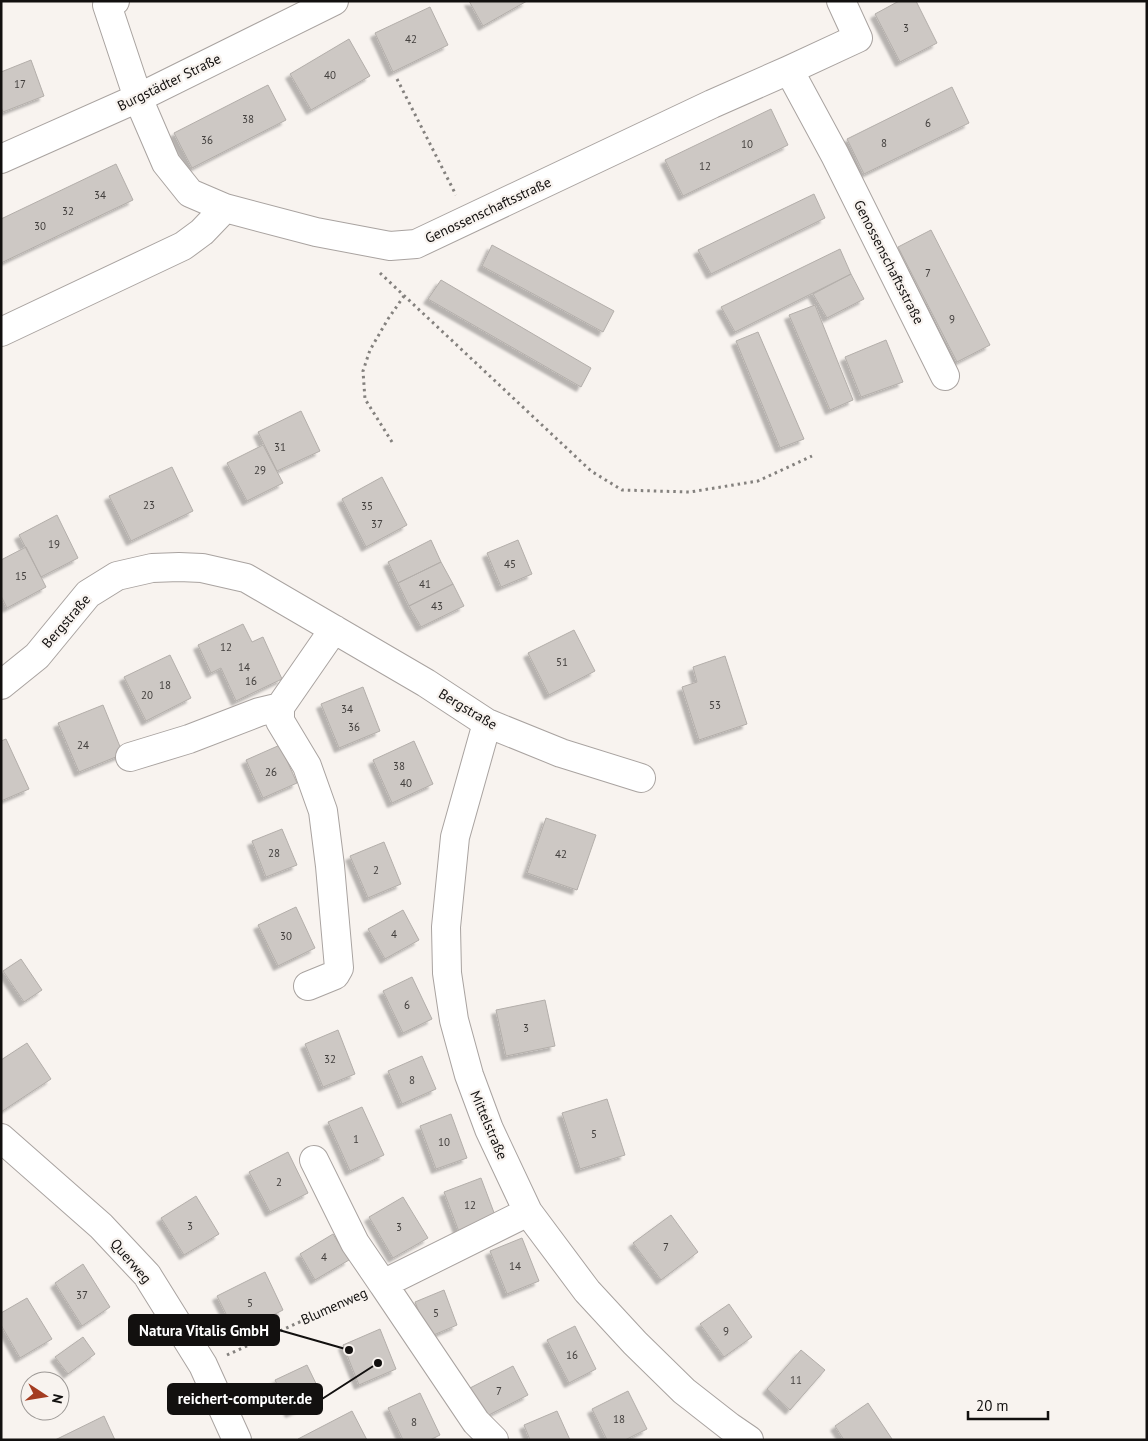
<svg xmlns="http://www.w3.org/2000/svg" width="1148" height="1441" font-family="'PT Sans',sans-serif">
  <defs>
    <filter id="shadow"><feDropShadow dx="-4.5" dy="4.5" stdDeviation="1" flood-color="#0004"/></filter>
  </defs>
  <rect width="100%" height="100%" fill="#f8f3ef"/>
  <path fill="#cdc8c4" stroke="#b3aeaa" filter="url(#shadow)" d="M469,1H527L483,26Z
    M899,1H916L937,43L900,62L875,14Z
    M430,7L448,45L393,72L375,33Z
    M349,39L370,76L311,110L290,74Z
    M31,60L44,96L3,112L1,107V72Z
    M268,85L286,120L192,168L174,133Z
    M952,87L969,123L864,174L847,139Z
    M771,109L788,145L683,196L665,160Z
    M116,164L133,200L1,263V219Z
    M814,194L825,218L711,274L698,250Z
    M931,230L990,345L957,362L898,247Z
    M492,245L614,311L603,332L482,266Z
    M840,249L851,274L735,332L721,307Z
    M851,274L864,299L827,318L813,294Z
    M441,280L591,368L581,387L428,299Z
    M815,305L853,400L830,410L789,315Z
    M758,332L804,439L780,448L736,341Z
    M886,340L903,382L861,397L845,357Z
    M301,411L320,451L277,471L258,432Z
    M263,445L283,483L247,501L227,463Z
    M172,467L193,511L131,541L109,496Z
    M382,477L407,525L366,547L342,499Z
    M57,515L78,558L41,577L19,535Z
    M431,540L441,562L398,583L388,562Z
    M518,540L532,574L501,587L487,553Z
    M26,547L46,587L7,608L1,596V560Z
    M441,562L453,584L409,606L398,583Z
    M453,584L464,606L421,627L409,606Z
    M243,624L252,642L263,637L282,679L236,701L221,668L211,673L198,645Z
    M574,630L595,671L549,695L528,653Z
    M170,655L191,698L146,721L124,677Z
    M725,656L747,724L699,740L682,687L697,682L693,667Z
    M363,687L380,731L339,748L321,704Z
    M103,705L123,754L79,772L58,723Z
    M6,739L29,789L1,801V741Z
    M414,741L433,784L392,803L373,760Z
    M280,745L297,783L263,798L246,760Z
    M546,818L596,835L577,890L527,873Z
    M282,829L297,865L266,877L252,841Z
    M384,842L401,884L368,898L350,856Z
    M296,907L315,948L278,966L258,925Z
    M403,910L419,940L385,959L368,929Z
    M21,959L42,990L24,1002L3,971Z
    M412,977L432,1019L403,1033L383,991Z
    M545,1000L555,1046L506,1056L496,1010Z
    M338,1030L355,1074L323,1087L305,1044Z
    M27,1043L51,1079L1,1112V1060Z
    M422,1056L436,1089L402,1104L388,1071Z
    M607,1099L625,1155L580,1169L562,1113Z
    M362,1107L384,1155L350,1171L328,1122Z
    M451,1114L467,1158L436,1169L420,1126Z
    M288,1152L308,1193L270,1212L249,1172Z
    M481,1178L496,1218L459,1232L444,1192Z
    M196,1196L219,1234L184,1255L161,1218Z
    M403,1197L428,1238L393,1258L369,1217Z
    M671,1215L698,1252L661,1280L633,1243Z
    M333,1234L349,1260L315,1280L300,1254Z
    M522,1238L539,1281L507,1294L490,1251Z
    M83,1264L110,1307L82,1326L55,1283Z
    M265,1272L283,1310L236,1334L217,1296Z
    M444,1290L457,1325L429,1337L415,1302Z
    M27,1298L52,1339L20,1358L1,1325V1313Z
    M729,1304L752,1337L724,1357L700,1324Z
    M575,1326L596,1369L569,1383L547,1340Z
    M380,1329L396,1369L359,1385L343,1345Z
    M83,1337L95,1354L68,1374L55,1357Z
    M801,1350L825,1370L790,1410L767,1389Z
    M307,1365L323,1398L290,1413L275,1380Z
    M513,1366L528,1395L485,1417L470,1388Z
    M628,1391L647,1429L625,1440H607L592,1409Z
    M420,1393L440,1435L430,1440H403L388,1408Z
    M868,1403L892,1439L890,1440H844L835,1426Z
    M352,1411L367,1440H299L298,1439Z
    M557,1411L570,1440H530L524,1425Z
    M104,1416L115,1440H55Z"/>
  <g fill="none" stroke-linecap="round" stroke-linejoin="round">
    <g stroke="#a9a3a0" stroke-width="30">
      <path id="minor" d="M115,1L107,5L138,98L166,163L190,193L225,208L316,232L390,246L416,244L712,104L789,70L858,38L841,1
        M789,70L835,155L945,376
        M1,159L138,98L334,1
        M1,332L183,246L202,232L225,208
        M1,685L37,656L88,594L117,576L152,568L179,567L202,568L246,578L426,683L487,723L561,753L641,778
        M487,723L455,837L446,927L447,973L454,1020L469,1075L489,1129L528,1212L587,1291L635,1343L684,1391L730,1427L749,1440
        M130,757L189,739L259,712L280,707
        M308,986L335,975L339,968L330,866L323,811L307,766L280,721V707L334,629
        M1,1138L101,1226L147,1275L203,1365L237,1440
        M314,1160L355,1243L383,1284
        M494,1440L476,1422L383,1284L528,1212"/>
    </g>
    <path stroke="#84817e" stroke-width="3" stroke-dasharray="2.5 4" stroke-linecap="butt" d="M397,79L456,195
      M380,273L591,471L622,490L690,492L758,481L812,456
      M392,442L365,399L363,371L370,350L388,319L404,296
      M227,1355L357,1296"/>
    <use href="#minor" stroke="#fff" stroke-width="28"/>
  </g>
  <g text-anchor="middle" stroke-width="4.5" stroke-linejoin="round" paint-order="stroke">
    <g font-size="11" fill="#413e3c">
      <text x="906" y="32">3</text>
      <text x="411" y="43">42</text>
      <text x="330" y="79">40</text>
      <text x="20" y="88">17</text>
      <text x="248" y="123">38</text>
      <text x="928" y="127">6</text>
      <text x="207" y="144">36</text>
      <text x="884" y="147">8</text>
      <text x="747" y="148">10</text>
      <text x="705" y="170">12</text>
      <text x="100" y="199">34</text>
      <text x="68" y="215">32</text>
      <text x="40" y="230">30</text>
      <text x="928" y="277">7</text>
      <text x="952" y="323">9</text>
      <text x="280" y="451">31</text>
      <text x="260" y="474">29</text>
      <text x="149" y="509">23</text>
      <text x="367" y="510">35</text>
      <text x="377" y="528">37</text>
      <text x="54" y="548">19</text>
      <text x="510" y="568">45</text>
      <text x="21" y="580">15</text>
      <text x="425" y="588">41</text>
      <text x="437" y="610">43</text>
      <text x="226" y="651">12</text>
      <text x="562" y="666">51</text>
      <text x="244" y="671">14</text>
      <text x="251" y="685">16</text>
      <text x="165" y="689">18</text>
      <text x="147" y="699">20</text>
      <text x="715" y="709">53</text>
      <text x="347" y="713">34</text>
      <text x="354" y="731">36</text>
      <text x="83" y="749">24</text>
      <text x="399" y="770">38</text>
      <text x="271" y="776">26</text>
      <text x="406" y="787">40</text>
      <text x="274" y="857">28</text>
      <text x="561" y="858">42</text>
      <text x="376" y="874">2</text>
      <text x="394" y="938">4</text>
      <text x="286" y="940">30</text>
      <text x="407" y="1009">6</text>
      <text x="526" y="1032">3</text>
      <text x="330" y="1063">32</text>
      <text x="412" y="1084">8</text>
      <text x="594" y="1138">5</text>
      <text x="356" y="1143">1</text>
      <text x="444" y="1146">10</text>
      <text x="279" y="1186">2</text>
      <text x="470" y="1209">12</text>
      <text x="190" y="1230">3</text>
      <text x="399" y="1231">3</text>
      <text x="666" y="1251">7</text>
      <text x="324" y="1261">4</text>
      <text x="515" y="1270">14</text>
      <text x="82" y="1299">37</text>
      <text x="250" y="1307">5</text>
      <text x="436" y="1317">5</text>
      <text x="726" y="1335">9</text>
      <text x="572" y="1359">16</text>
      <text x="796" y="1384">11</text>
      <text x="499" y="1395">7</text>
      <text x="619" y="1423">18</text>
      <text x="414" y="1426">8</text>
    </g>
    <g font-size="14" fill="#12100f" stroke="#f8f3ef">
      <text transform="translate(169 82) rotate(-26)" y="5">Burgstädter Straße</text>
      <text transform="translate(488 210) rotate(-25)" y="5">Genossenschaftsstraße</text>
      <text transform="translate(889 262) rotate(63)" y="5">Genossenschaftsstraße</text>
      <text transform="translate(66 621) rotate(-49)" y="5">Bergstraße</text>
      <text transform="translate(468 709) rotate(31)" y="5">Bergstraße</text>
      <text transform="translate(489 1125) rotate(67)" y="5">Mittelstraße</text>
      <text transform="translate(131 1261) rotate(49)" y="5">Querweg</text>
      <text transform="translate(334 1306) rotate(-24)" y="5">Blumenweg</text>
    </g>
  </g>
  <path fill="none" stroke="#12100f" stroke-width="2" d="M349 1350L279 1330M378 1363L322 1399"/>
  <g fill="#12100f" stroke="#f8f3ef" stroke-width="2">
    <circle cx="349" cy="1350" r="5"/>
    <circle cx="378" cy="1363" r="5"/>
  </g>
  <g fill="#12100f" stroke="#12100f" stroke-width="2">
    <rect x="129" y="1315" width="150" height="30" rx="5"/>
    <rect x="168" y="1384" width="154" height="30" rx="5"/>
  </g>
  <g font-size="15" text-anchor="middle" font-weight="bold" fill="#fff">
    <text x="204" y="1336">Natura Vitalis GmbH</text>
    <text x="245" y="1404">reichert-computer.de</text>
  </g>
  <rect width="1148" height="1441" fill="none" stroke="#12100f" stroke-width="5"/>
  <g transform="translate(45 1396) rotate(102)"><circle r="24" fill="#f8f3ef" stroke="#9c9895"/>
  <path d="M0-4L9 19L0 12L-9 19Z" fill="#a43c21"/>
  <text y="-8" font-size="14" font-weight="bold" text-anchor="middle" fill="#12100f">N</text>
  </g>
  <path d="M968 1411v8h80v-8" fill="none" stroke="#12100f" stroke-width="2.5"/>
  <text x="976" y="1411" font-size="15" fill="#12100f" stroke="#f8f3ef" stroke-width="4" paint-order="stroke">20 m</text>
</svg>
